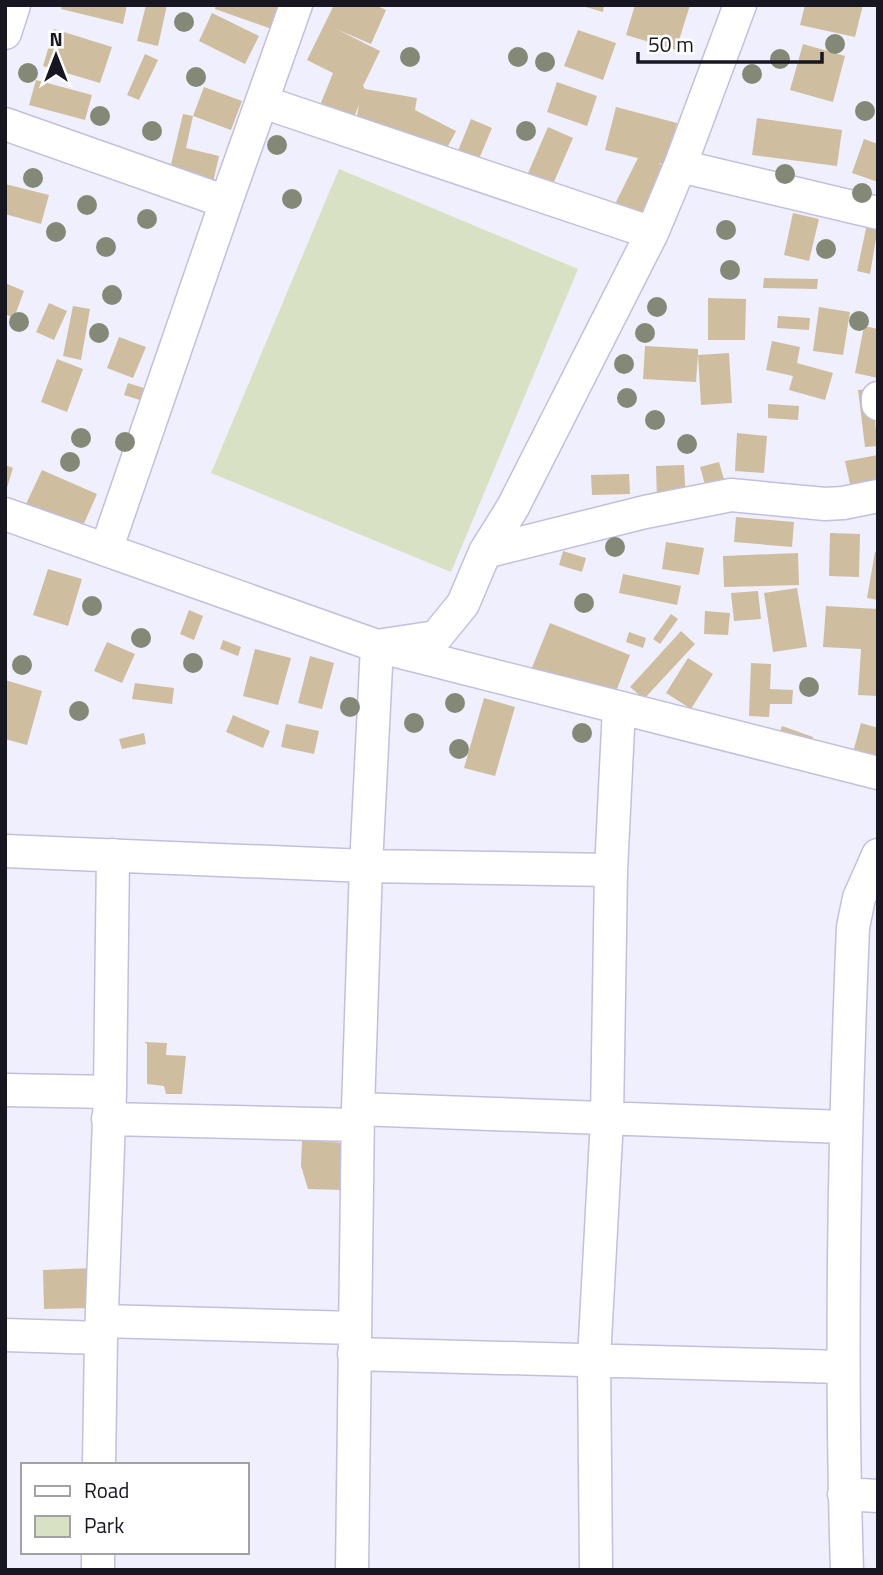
<svg xmlns="http://www.w3.org/2000/svg" width="883" height="1575" font-family="'Titillium Web',sans-serif">
  <rect width="100%" height="100%" fill="#f0effd"/>
  <path fill="#d8e1c4" d="M339,169L578,269L451,572L211,473Z"/>
  <path fill="#cfbd9f" d="M62,5H127L123,24L61,9Z
    M146,5H167L158,46L137,41Z
    M216,5H280L272,29L215,9Z
    M334,5H375L386,10L371,44L336,29L380,51L363,86L365,89L417,98L415,110L456,131L438,165L354,130L359,105L345,138L312,125L333,73L307,60Z
    M579,5H604L603,12Z
    M635,5H690L676,50L626,35Z
    M805,5H863L855,37L800,25Z
    M212,13L259,36L245,64L199,41Z
    M54,29L112,47L100,83L43,66Z
    M578,30L616,43L603,80L564,66Z
    M803,44L845,56L833,102L790,90Z
    M145,54L158,60L139,100L127,95Z
    M36,80L92,95L85,120L29,105Z
    M557,82L597,96L587,126L547,112Z
    M204,87L242,101L231,130L193,116L186,148L219,156L212,187L168,177L183,114L193,116Z
    M616,107L677,123L666,165L658,163L668,168L640,224L612,210L638,158L605,150Z
    M757,118L842,130L837,166L752,155Z
    M471,119L492,128L476,166L455,158Z
    M548,127L573,138L550,191L525,180Z
    M864,139L878,144V182L852,173Z
    M5,184L49,195L41,224L5,214Z
    M793,213L819,219L809,261L784,255Z
    M867,224L878,227L870,274L857,271Z
    M764,278L818,279L817,289L763,288Z
    M5,283L24,291L14,318L5,314Z
    M708,298L746,299L745,340H708Z
    M49,303L67,311L54,340L36,332Z
    M73,306L90,309L81,360L63,356Z
    M819,307L850,312L843,355L813,351Z
    M778,316L810,318L809,330L777,328Z
    M864,326L878,329V378L855,373Z
    M119,337L146,347L133,378L107,368Z
    M772,341L800,347L797,363L833,373L825,400L789,390L793,376L766,370Z
    M645,346L698,349V355L729,353L732,403L701,405L698,355L696,382L643,379Z
    M57,359L83,369L67,412L41,402Z
    M128,383L150,390L146,402L124,395Z
    M871,389L878,446L865,447L858,390Z
    M768,404L799,406L798,420L768,418Z
    M737,433L767,436L764,473L735,471Z
    M878,455V493L853,498L845,461Z
    M719,462L725,483L706,488L700,467Z
    M5,465L13,468L6,491L5,490Z
    M684,465L686,500L657,501L656,466Z
    M42,470L97,494L82,528L26,504Z
    M629,474L630,494L592,495L591,475Z
    M736,517L794,522L792,547L734,542Z
    M830,533L860,534L859,577L829,576Z
    M666,542L704,548L699,575L662,569Z
    M563,551L586,558L582,572L559,565Z
    M875,552L878,553V600L867,598Z
    M798,553L799,585L724,587L723,556Z
    M48,569L82,579L68,626L33,615Z
    M623,574L681,586L677,605L619,593Z
    M797,588L807,647L773,652L764,593Z
    M758,591L761,619L734,621L731,593Z
    M826,606L878,609V696L858,695L861,649L823,647Z
    M189,610L203,616L194,640L180,634Z
    M705,611L730,613L728,635L704,634Z
    M671,614L678,619L660,644L653,639Z
    M550,623L630,655L612,702L531,670Z
    M681,631L695,644L644,699L630,687Z
    M629,632L646,638L643,648L626,642Z
    M223,640L241,647L238,656L220,649Z
    M107,642L135,654L122,683L94,671Z
    M255,649L291,658L278,705L243,696Z
    M310,656L334,663L322,709L298,703Z
    M688,658L713,674L691,709L666,693Z
    M751,663L771,664L770,689L793,690L792,704H770L769,717L749,716Z
    M5,680L42,691L27,745L5,739Z
    M135,683L174,688L172,704L132,699Z
    M484,698L515,707L495,776L464,768Z
    M233,715L270,731L263,748L226,732Z
    M861,723L878,728V775L849,767Z
    M286,724L319,731L314,754L281,747Z
    M782,726L813,737L804,762L773,750Z
    M144,733L146,744L122,749L119,739Z
    M144,1042L167,1043L166,1055L186,1056L182,1094H166L164,1086L147,1084V1044Z
    M302,1140L345,1143L343,1190L308,1189L301,1166Z
    M93,1268L94,1308L44,1309L43,1270Z"/>
  <g fill="none" stroke-linecap="round" stroke-linejoin="round">
    <g stroke="#c2bfdf" stroke-width="35">
      <path id="minor" d="M5,33L14,5
        M263,102L652,233
        M5,124L226,202
        M680,166L878,213
        M878,398V404
        M5,514L377,646L878,773
        M106,550L226,202L296,5
        M485,552L645,512L731,495L825,504L843,503L878,496
        M5,851L366,866L611,870
        M5,1090L110,1092
        M358,1109L845,1127
        M108,1119L357,1125
        M103,1321L355,1328
        M5,1335L101,1338
        M354,1354L842,1367
        M99,1465L101,1338L110,1092L113,855
        M844,1494L878,1496
        M98,1570V1552
        M352,1570L358,1109L366,866L377,646L436,637L463,604L485,552L513,507L652,233L680,166L740,5
        M596,1570L594,1359L607,1119L611,870L619,708
        M847,1570C840,1355 844,1142 853,927L859,898L878,855"/>
    </g>
    <use href="#minor" stroke="#fff" stroke-width="32"/>
  </g>
  <g fill="#848977">
    <circle cx="184" cy="22" r="10"/>
    <circle cx="835" cy="44" r="10"/>
    <circle cx="410" cy="57" r="10"/>
    <circle cx="518" cy="57" r="10"/>
    <circle cx="780" cy="59" r="10"/>
    <circle cx="545" cy="62" r="10"/>
    <circle cx="28" cy="73" r="10"/>
    <circle cx="752" cy="74" r="10"/>
    <circle cx="196" cy="77" r="10"/>
    <circle cx="865" cy="111" r="10"/>
    <circle cx="100" cy="116" r="10"/>
    <circle cx="152" cy="131" r="10"/>
    <circle cx="526" cy="131" r="10"/>
    <circle cx="277" cy="145" r="10"/>
    <circle cx="785" cy="174" r="10"/>
    <circle cx="33" cy="178" r="10"/>
    <circle cx="862" cy="193" r="10"/>
    <circle cx="292" cy="199" r="10"/>
    <circle cx="87" cy="205" r="10"/>
    <circle cx="147" cy="219" r="10"/>
    <circle cx="726" cy="230" r="10"/>
    <circle cx="56" cy="232" r="10"/>
    <circle cx="106" cy="247" r="10"/>
    <circle cx="826" cy="249" r="10"/>
    <circle cx="730" cy="270" r="10"/>
    <circle cx="112" cy="295" r="10"/>
    <circle cx="657" cy="307" r="10"/>
    <circle cx="859" cy="321" r="10"/>
    <circle cx="19" cy="322" r="10"/>
    <circle cx="99" cy="333" r="10"/>
    <circle cx="645" cy="333" r="10"/>
    <circle cx="624" cy="364" r="10"/>
    <circle cx="627" cy="398" r="10"/>
    <circle cx="655" cy="420" r="10"/>
    <circle cx="81" cy="438" r="10"/>
    <circle cx="125" cy="442" r="10"/>
    <circle cx="687" cy="444" r="10"/>
    <circle cx="70" cy="462" r="10"/>
    <circle cx="615" cy="547" r="10"/>
    <circle cx="584" cy="603" r="10"/>
    <circle cx="92" cy="606" r="10"/>
    <circle cx="141" cy="638" r="10"/>
    <circle cx="193" cy="663" r="10"/>
    <circle cx="22" cy="665" r="10"/>
    <circle cx="809" cy="687" r="10"/>
    <circle cx="455" cy="703" r="10"/>
    <circle cx="350" cy="707" r="10"/>
    <circle cx="79" cy="711" r="10"/>
    <circle cx="414" cy="723" r="10"/>
    <circle cx="582" cy="733" r="10"/>
    <circle cx="459" cy="749" r="10"/>
  </g>
  <rect width="883" height="1575" fill="none" stroke="#171621" stroke-width="14"/>
  <rect x="21" y="1463" width="228" height="91" fill="#ffffff" stroke="#a2a2a6" stroke-width="2"/>
  <rect x="35" y="1486" width="35" height="10" fill="#ffffff" stroke="#a2a2a6" stroke-width="2"/>
  <text x="84" y="1498" font-size="21" fill="#171621">Road</text>
  <rect x="35" y="1516" width="35" height="21" fill="#d8e1c4" stroke="#a2a2a6" stroke-width="2"/>
  <text x="84" y="1533" font-size="21" fill="#171621">Park</text>
  <g transform="translate(56 56)" stroke="#ffffff" stroke-width="5" paint-order="stroke">
  <path d="M0-5L12 26L0 18L-12 26Z" fill="#171621"/>
  <text y="-10" font-size="19" font-weight="bold" text-anchor="middle" fill="#171621">N</text>
  </g>
  <path d="M638 52v10h184v-10" fill="none" stroke="#171621" stroke-width="3.5"/>
  <text x="648" y="52" font-size="21" fill="#171621" stroke="#ffffff" stroke-width="5" paint-order="stroke">50 m</text>
</svg>
